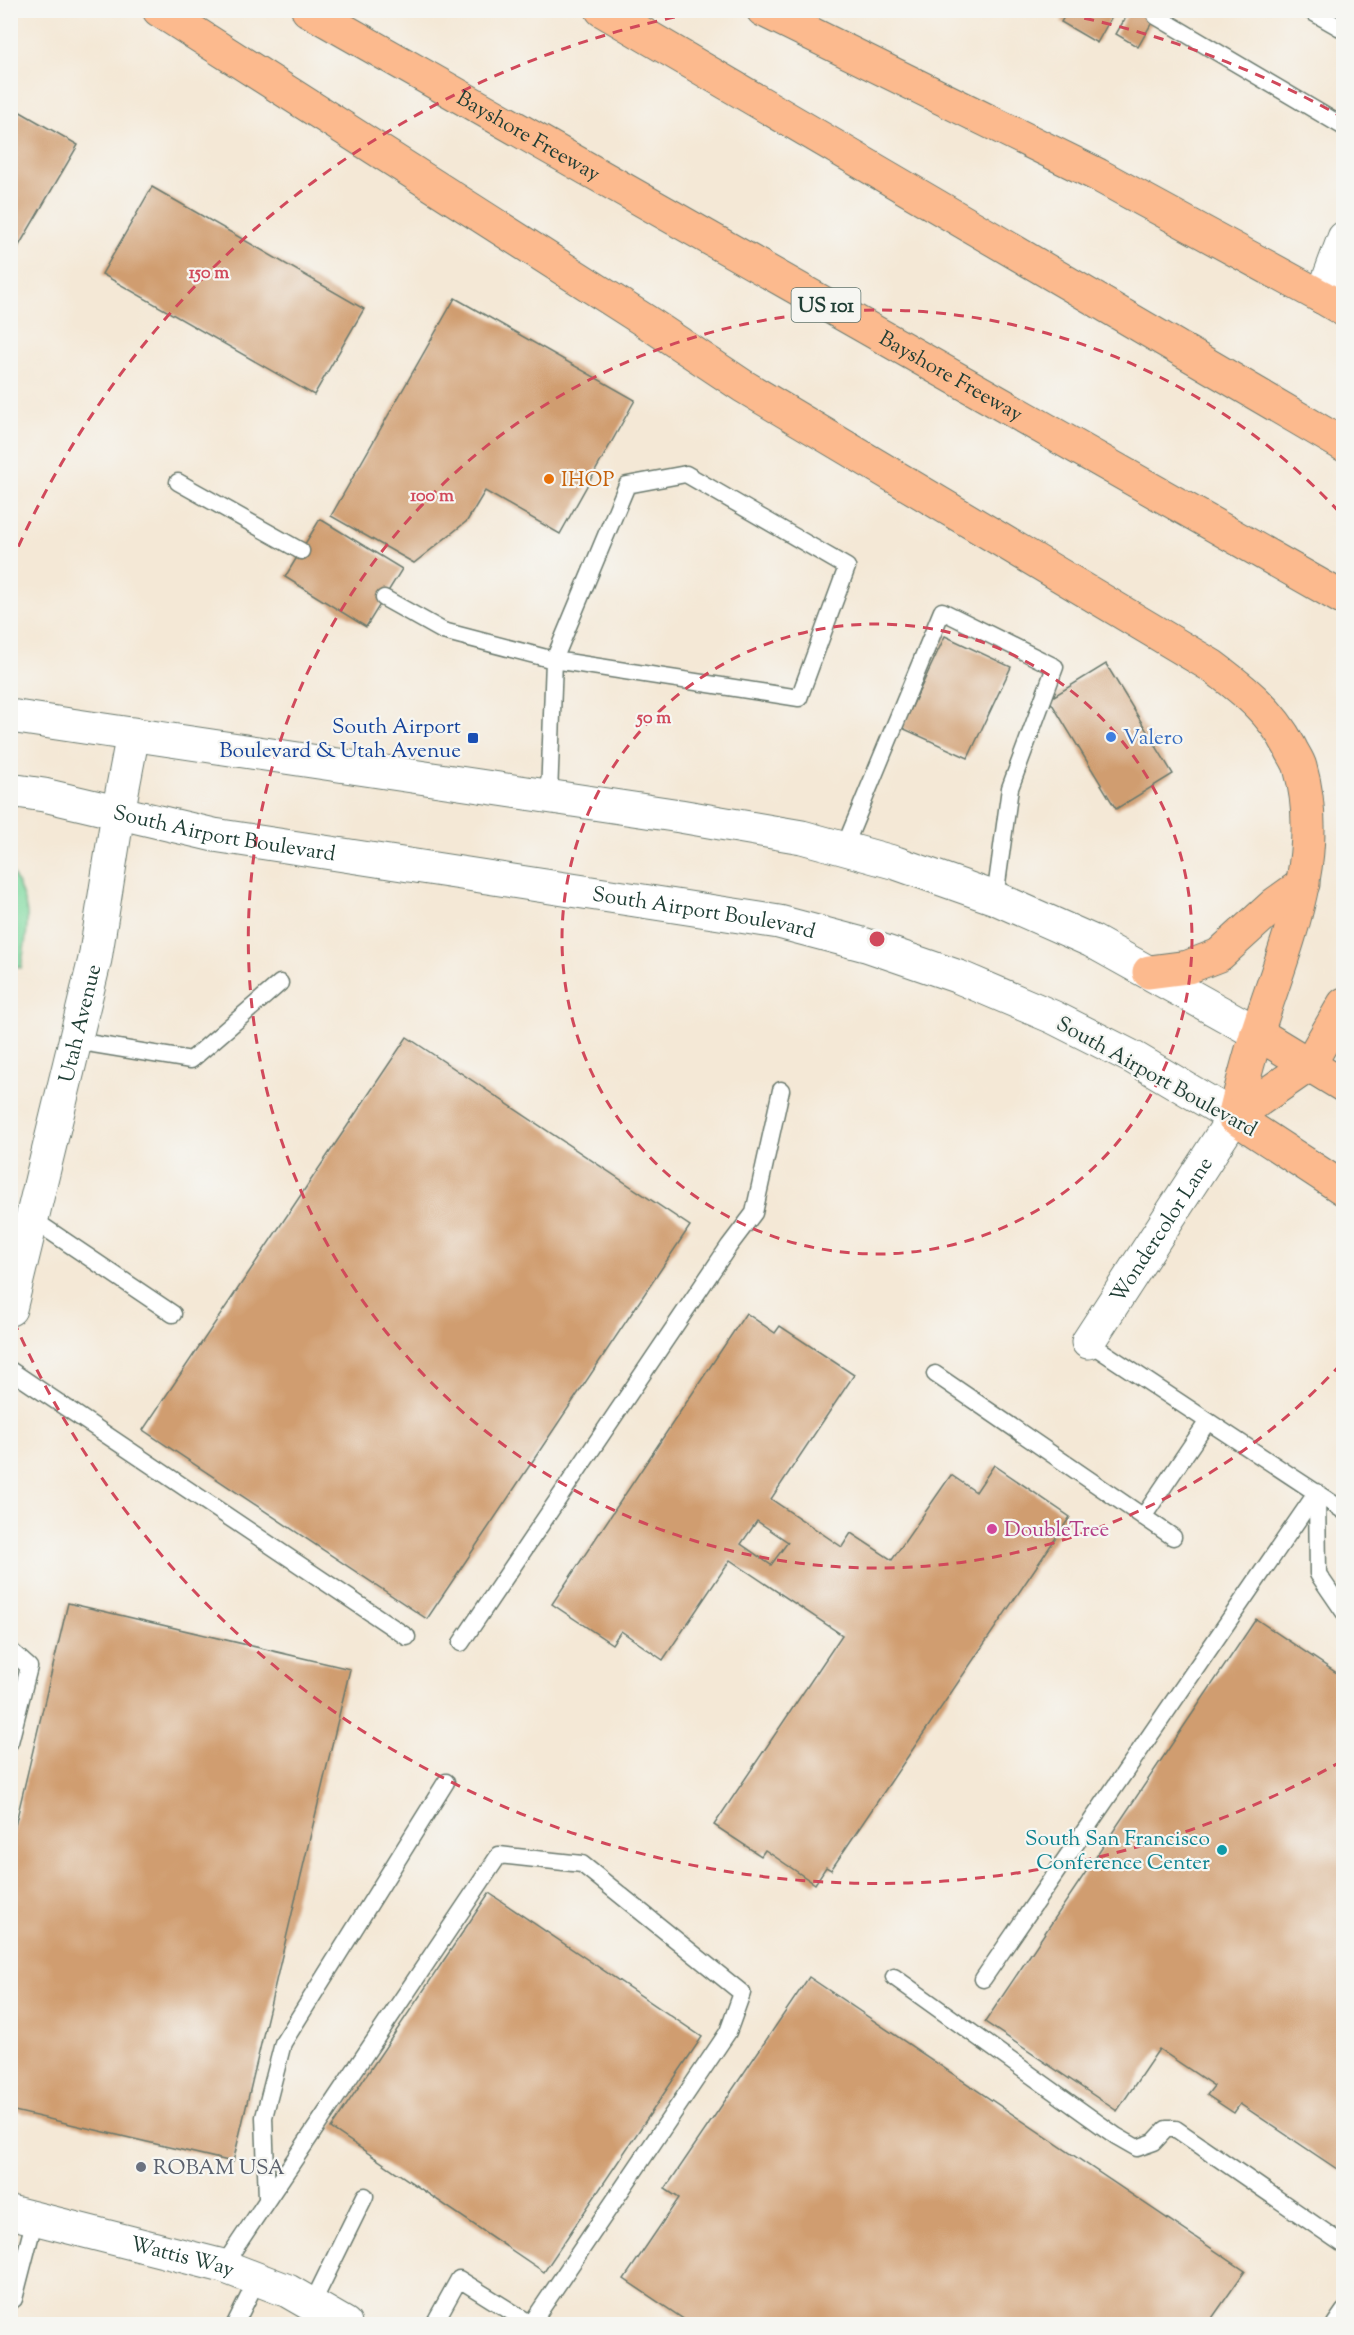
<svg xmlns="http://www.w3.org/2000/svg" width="1354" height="2335" font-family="'Sorts Mill Goudy',serif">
  <rect width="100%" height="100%" fill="#f6f6f2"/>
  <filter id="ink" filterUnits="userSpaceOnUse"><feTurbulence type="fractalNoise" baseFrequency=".0167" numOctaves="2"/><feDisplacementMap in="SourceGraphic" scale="12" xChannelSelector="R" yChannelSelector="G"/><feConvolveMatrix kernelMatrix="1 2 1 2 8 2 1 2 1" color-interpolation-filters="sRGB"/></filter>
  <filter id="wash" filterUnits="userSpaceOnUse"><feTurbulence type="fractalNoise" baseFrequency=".008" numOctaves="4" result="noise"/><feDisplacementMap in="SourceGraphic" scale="24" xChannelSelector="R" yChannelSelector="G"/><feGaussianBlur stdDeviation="1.35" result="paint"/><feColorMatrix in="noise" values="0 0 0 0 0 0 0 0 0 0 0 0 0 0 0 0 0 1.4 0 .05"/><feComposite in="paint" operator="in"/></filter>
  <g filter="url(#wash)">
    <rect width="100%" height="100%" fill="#f4e8d6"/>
    <path fill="#80daa0" stroke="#508c6a" stroke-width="1.5" d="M10,868C33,912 29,919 21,968L11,965Z"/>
    <g id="blocks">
      <path fill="#d09d6f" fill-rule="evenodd" d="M1068,10H1102L1112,16L1097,43L1061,22Z
        M1130,10H1159L1138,47L1116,34Z
        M10,106L78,145L10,261Z
        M152,187L364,309L314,395L102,274Z
        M455,298L635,400L560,534L485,491L467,521L414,563L331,516Z
        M320,519L402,569L366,627L285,577Z
        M945,636L1011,667L968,758L902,728Z
        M1106,664L1173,774L1116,809L1049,699Z
        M407,1037L690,1226L427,1619L143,1430Z
        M746,1313L775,1333L780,1326L854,1375L771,1499L842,1547L851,1533L892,1560L951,1475L976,1492L994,1465L1070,1517L831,1870L826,1867L815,1884L765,1850L761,1856L714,1825L842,1635L730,1560L663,1660L621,1631L612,1644L552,1604ZM757,1521L788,1542L771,1565L741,1544Z
        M68,1603L350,1669L233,2162L10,2110V1847Z
        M1256,1619L1344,1678V2165L1340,2171L1240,2104L1234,2113L1207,2095L1214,2086L1159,2049L1117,2111L985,2022Z
        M489,1893L702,2037L544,2272L331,2128Z
        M809,1977L1245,2271L1208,2324H691L624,2279L679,2198L665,2189Z"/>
    </g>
  </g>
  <g filter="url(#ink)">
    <use href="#blocks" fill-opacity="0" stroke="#6a796d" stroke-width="1.5"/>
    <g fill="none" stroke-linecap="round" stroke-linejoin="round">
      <g stroke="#6a796d" stroke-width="19">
        <path id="service" d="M1309,10L1344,30
          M1156,16L1344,127
          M178,482L301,551
          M384,598L443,631L554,660L627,485L686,474L847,567L799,698L554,660L549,796
          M844,848L942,611L1055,667L1010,788L995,898
          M75,1041L191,1060L280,983
          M32,1219L173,1314
          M1088,1342L1344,1511
          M10,1370L407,1637
          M935,1374L1173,1537
          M1317,1492L1318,1574L1344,1612
          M1143,1517L1208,1421
          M461,1643L729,1246L754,1213L781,1090
          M10,1650L29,1667L10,1742
          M894,1977L1116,2136L1137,2148L1154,2142L1166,2129H1176L1344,2245
          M983,1979L1317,1492
          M267,2198L264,2117L283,2043L446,1782
          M223,2266L499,1855L582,1864L742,1993L728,2032L531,2324
          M14,2299L35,2218
          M312,2304L365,2196
          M235,2324L258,2278
          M434,2324L459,2279L531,2324
          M1335,2324L1344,2311"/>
      </g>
      <g stroke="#6a796d" stroke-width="35">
        <g id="minor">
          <path d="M1322,297L1344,238"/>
          <path id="s1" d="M1088,1342L1234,1117"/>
          <path id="s2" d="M10,2212L223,2266L288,2291L345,2324"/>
        </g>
      </g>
      <g stroke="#6a796d" stroke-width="35">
        <g id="tertiary">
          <path d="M10,716L680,816L802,837L896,863L995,898L1092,941L1257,1033"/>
          <path id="s3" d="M10,790L44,795L214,835L779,922L866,945L959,977L1053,1017L1134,1058L1234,1117"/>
          <path id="s4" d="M10,1309L95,959L118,813L133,734"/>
        </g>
      </g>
      <g stroke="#6a796d" stroke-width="35">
        <path id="primary" d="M1322,297L1344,310
          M1257,1033L1344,1086
          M1234,1117L1344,1189"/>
      </g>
      <g stroke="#6a796d" stroke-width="35">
        <g id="motorway">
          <path d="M159,10L650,324L743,386L1212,666C1244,690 1271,711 1290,747C1293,754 1298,760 1300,767C1326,858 1284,948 1257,1033C1248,1061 1241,1089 1234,1117"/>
          <path id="s5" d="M308,10L1344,599"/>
          <path d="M602,10L1344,445"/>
          <path d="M763,10L1098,175L1322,297"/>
          <path d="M1149,972L1188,967L1219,955L1275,904L1303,884"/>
          <path d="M1234,1117L1309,1065L1344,1004"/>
        </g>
      </g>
      <use href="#service" stroke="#fff" stroke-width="16"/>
      <use href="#minor" stroke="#fff" stroke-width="33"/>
      <use href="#tertiary" stroke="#fff" stroke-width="33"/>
      <use href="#primary" stroke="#fcba8e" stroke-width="33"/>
      <use href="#motorway" stroke="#fcba8e" stroke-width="33"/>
    </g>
  </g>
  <g fill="none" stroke="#d1495b" stroke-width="3" stroke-dasharray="10 8">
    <circle cx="877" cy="939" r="315"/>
    <path d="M1341 1364A629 629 0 1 1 1341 514"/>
    <path d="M1342 1761A944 944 0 0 1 11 1315M11 563A944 944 0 0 1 705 11M1049 11A944 944 0 0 1 1342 117"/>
  </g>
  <circle fill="#e8710a" stroke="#f6f6f2" stroke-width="2" cx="549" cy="479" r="6"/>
  <circle fill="#3f7fe0" stroke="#f6f6f2" stroke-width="2" cx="1111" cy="737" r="6"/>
  <rect fill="#1a4fb4" stroke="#f6f6f2" stroke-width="2" x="467" y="732" width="12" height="12" rx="3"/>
  <circle fill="#d1479c" stroke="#f6f6f2" stroke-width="2" cx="992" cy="1529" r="6"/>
  <circle fill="#0f9aa8" stroke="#f6f6f2" stroke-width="2" cx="1222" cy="1850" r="6"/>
  <circle fill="#6b7280" stroke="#f6f6f2" stroke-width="2" cx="141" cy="2167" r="6"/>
  <g text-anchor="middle" stroke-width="4.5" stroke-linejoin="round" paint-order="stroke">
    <rect fill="#f6f6f2" stroke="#60746d" stroke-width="1.5" x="791.5" y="288" width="69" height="34" rx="4.5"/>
    <g font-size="20" font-weight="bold" fill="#1f3d34">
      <text x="826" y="312">US 101</text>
    </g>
    <g font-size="21" fill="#1f3d34" stroke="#f6f6f2">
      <text dy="7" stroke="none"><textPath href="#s5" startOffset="254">Bayshore Freeway</textPath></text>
      <text dy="7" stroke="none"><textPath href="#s5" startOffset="740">Bayshore Freeway</textPath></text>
      <text dy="7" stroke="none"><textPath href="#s3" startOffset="219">South Airport Boulevard</textPath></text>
      <text dy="7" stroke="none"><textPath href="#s3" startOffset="705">South Airport Boulevard</textPath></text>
      <text dy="7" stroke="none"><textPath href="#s4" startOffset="294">Utah Avenue</textPath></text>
      <text transform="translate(1157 1076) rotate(29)" y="7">South Airport Boulevard</text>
      <text dy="7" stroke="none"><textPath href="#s1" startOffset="134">Wondercolor Lane</textPath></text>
      <text dy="7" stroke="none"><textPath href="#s2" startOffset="178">Wattis Way</textPath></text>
    </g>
    <g font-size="21" fill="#c56008" stroke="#f6f6f2" text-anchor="start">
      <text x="561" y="486">IHOP</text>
    </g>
    <g font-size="21" fill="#164399" stroke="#f6f6f2" text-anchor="end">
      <text x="461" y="733">South Airport<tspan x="461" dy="24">Boulevard &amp; Utah Avenue</tspan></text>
    </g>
    <g font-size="21" fill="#366cbe" stroke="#f6f6f2" text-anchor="start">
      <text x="1123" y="744">Valero</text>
    </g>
    <g font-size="21" fill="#b23c85" stroke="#f6f6f2" text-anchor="start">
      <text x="1004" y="1536">DoubleTree</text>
    </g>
    <g font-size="21" fill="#0d838f" stroke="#f6f6f2" text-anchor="end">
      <text x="1210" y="1845">South San Francisco<tspan x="1210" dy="24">Conference Center</tspan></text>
    </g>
    <g font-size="21" fill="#5b616d" stroke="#f6f6f2" text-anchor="start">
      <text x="153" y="2174">ROBAM USA</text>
    </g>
  </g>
  <circle cx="877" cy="939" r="9" fill="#d1495b" stroke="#f6f6f2" stroke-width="3"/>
  <g font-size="18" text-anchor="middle" font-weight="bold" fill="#d1495b" stroke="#f6f6f2" stroke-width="4.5" stroke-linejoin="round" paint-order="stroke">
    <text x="209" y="278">150 m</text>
    <text x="432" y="501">100 m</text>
    <text x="654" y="723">50 m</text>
  </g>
  <rect width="1354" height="2335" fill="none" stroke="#f6f6f2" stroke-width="36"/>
</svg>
